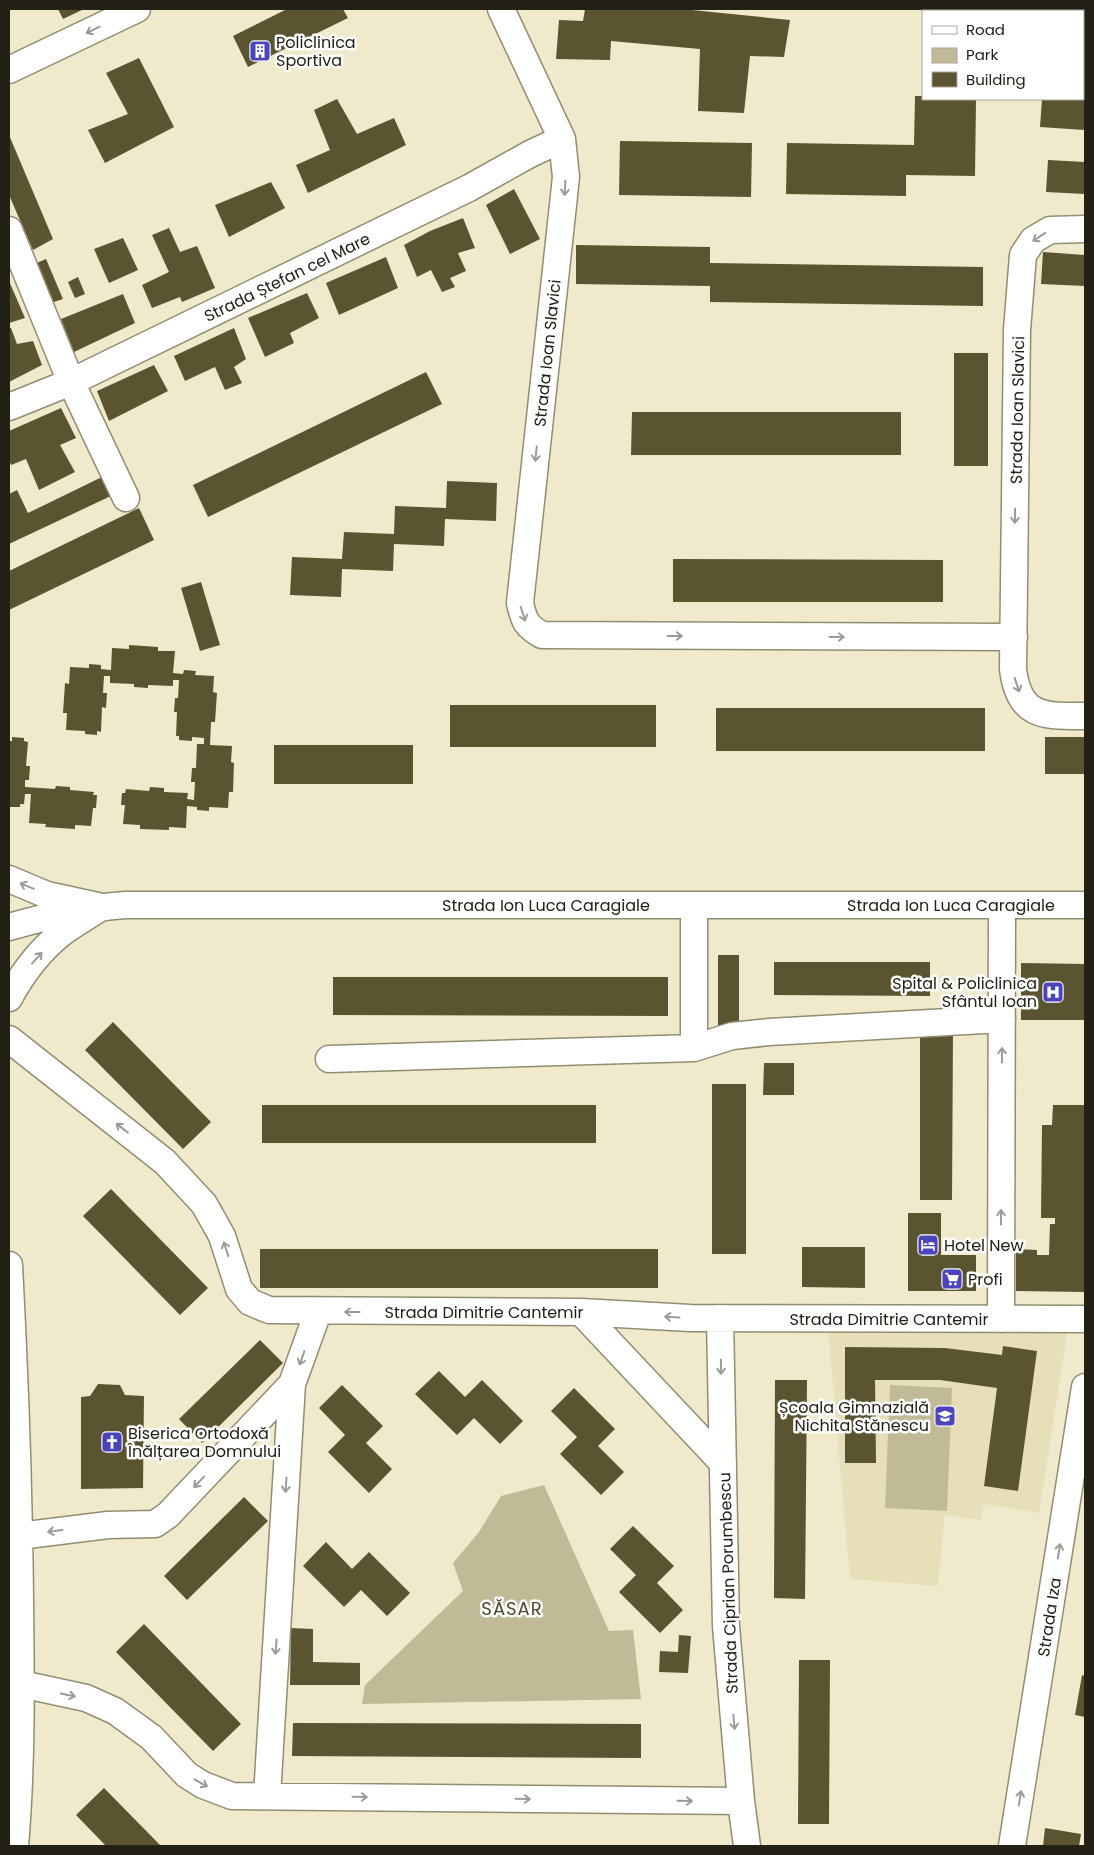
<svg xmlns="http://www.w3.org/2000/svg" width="1094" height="1855" font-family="Poppins,sans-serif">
  <rect width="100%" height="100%" fill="#efeacc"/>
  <path fill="#e6dfba" d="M1068,1328L1039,1513L984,1504L981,1520L945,1515L938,1586L850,1579L828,1329Z"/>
  <path fill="#c1ba96" d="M890,1385L952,1388L947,1511L885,1508Z
    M544,1485L609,1631L633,1630L641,1699L362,1704L365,1685L463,1591L453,1563L479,1532L501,1496Z"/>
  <path fill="#5b5430" d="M58,9H84L63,19Z
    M287,9H343L348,18L248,67L233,36Z
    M585,9H682L790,20L784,57L750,56L744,113L698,111L700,49L611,41L610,60L556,59L559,20L583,21Z
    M139,58L174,127L105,163L88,130L128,114L106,73Z
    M1083,88H1085V130L1040,127L1042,99H1083Z
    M915,96H923V99H976L975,176L906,175V196L786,194L787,143L914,145Z
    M337,99L357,134L394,118L406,145L308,193L296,165L330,150L314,110Z
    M9,135L53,239L33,250L9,195Z
    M620,141L752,143L751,197L619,195Z
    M1048,160L1085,162V194L1046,192Z
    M271,182L285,208L229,237L215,205Z
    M514,189L540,239L510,254L486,205Z
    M463,218L475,248L458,253L466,271L450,278L455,287L442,292L431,270L417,277L404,245L430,231Z
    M169,228L180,252L197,246L215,288L182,302L180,297L152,308L142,285L169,272L152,235Z
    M123,238L138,270L109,283L94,249Z
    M576,245L710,247V263L983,267V306L710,302V286L576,284Z
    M1043,252L1085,255V286L1041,284Z
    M386,257L398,288L339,315L326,283Z
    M46,259L63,299L48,304L32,265Z
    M78,277L85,294L75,298L68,282Z
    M9,281L25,318L9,323Z
    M307,293L319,318L290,333L294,343L265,357L248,318Z
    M123,294L135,323L74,352L61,319Z
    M9,328H11L17,344L33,341L42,365L9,382Z
    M234,328L246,359L234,367L242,383L225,390L215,367L185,381L174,356Z
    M954,353H988V466H954Z
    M154,365L168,391L109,421L97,391Z
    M426,372L442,404L208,517L193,485Z
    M61,408L76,438L60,445L75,472L39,490L26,459L11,465L9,460V431Z
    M632,412H901V455H631Z
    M104,476L113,495L9,544V494L17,490L28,513Z
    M447,481L497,483L496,521L445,519L444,546L394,544L393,571L342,569L341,597L290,595L292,557L342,559L344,532L394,534L395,506L446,508Z
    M139,508L154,540L9,610V571Z
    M673,559L943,560V602H673Z
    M201,582L220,645L200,651L181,588Z
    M129,645L158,647V651H175L173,673L183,674L184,670L196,671L195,675L214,676L213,692L217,693L215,722H211L210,745L232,746L231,762L234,763L233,792H229L228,808L209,807V811L197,810V807L187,806L186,828L169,827V830L140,829V825L123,824L125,805H121L122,793H125L126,789L149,791L150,787L164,788V792L188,793L187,799L194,800L195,782H191L192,768H196L197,744H204V738L192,737V741L179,740V736H176L177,712H174L175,698H178L179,680H173V686L148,685V688L134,687V684L110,683V676H104L103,693H107L106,708L102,707L101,732L97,731V735L85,734V731L66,730L67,713H63L65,683L69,684L70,667L89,668V664L101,665V669L111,670L112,648L129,649Z
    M450,705H656V747H450Z
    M716,708H985V751H716Z
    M12,737L24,738V741L28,742L26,766H30L29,780H25V787L55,789L56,786L70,787V790L94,792L93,795H97L96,808H93L91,826L75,825V829L45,827L46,824L29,823L31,794H25L24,804H20V807H9V741H12Z
    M1045,737H1085V774H1045Z
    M274,745H413V784H274Z
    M718,955H739V1026H718Z
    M774,962H930V996L774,995Z
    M1021,963L1085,964L1084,1020H1021Z
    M333,977H668V1016L333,1015Z
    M113,1022L211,1122L183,1149L85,1050Z
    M920,1030H953L952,1200H920Z
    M764,1063H794V1095H763Z
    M712,1084H746V1254H712Z
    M262,1105H596V1143H262Z
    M1053,1105H1085V1292L1016,1291V1249L1037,1250V1255H1049L1050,1224H1055V1218H1041L1042,1125H1052Z
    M111,1189L208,1288L180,1315L83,1216Z
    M908,1213H941V1255H976V1291H908Z
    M802,1247H865V1288L802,1287Z
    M260,1249H658V1288H260Z
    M260,1340L283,1363L202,1443L179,1419Z
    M1003,1346L1037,1351L1018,1491L984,1486L997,1388L940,1380H875L876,1463H845V1347L945,1348L1002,1355Z
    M439,1371L465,1397L482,1380L523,1421L500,1444L474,1418L457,1435L415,1394Z
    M775,1380H807L805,1599L774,1598Z
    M98,1384L120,1385L125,1395L144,1396L143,1488L81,1489V1397L90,1396Z
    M342,1385L383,1426L366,1443L392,1469L369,1493L328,1452L345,1435L319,1408Z
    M574,1388L615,1429L598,1446L624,1472L601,1495L560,1454L577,1437L551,1411Z
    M244,1497L268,1521L187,1600L164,1576Z
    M633,1526L674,1566L657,1583L683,1610L660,1633L619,1592L636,1575L610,1549Z
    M326,1542L352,1569L369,1552L410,1593L387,1616L361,1590L344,1607L303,1566Z
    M144,1624L241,1724L213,1751L116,1652Z
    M291,1628L313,1629V1662L360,1663V1685H290Z
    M679,1635L691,1636L688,1673L659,1672L660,1651L678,1652Z
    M799,1660H830L829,1824H798Z
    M1082,1675L1085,1676V1717L1075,1715Z
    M293,1723L641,1724V1758L292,1756Z
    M104,1788L161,1846H106L76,1815Z
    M1045,1828L1081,1834L1079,1846H1043Z"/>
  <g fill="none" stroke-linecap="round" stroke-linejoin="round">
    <g stroke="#928d72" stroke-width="29">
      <path id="minor" d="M501,9L562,139L566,177L520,603C524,621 526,626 542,635L1014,637
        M9,70L137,9
        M1085,229L1050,230L1033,240L1023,255L1017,330L1013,669C1019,718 1044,716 1085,716
        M9,230L71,382L126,498
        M9,407L71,382L469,188L530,154L562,139
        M9,879L47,895L102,907C89,915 76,923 63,932C41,949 22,974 9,998
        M9,927C47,916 86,908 125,905H1085
        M9,1039L165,1162L204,1204L222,1236L239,1289L250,1302L269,1310L581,1312L690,1318L1085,1319
        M694,1048L732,1036L769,1032L1002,1019
        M329,1059L694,1048V905
        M9,1265C15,1377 19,1489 20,1601C21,1683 22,1764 15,1846
        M581,1312L723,1463
        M720,1318L726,1626L741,1801L747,1846
        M1001,1319L1002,905
        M19,1536L108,1525L155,1524L168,1515L292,1384L318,1312
        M21,1684L86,1698L115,1711L151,1737L187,1775L203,1785L232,1796L741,1801
        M267,1796L292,1384
        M1012,1846L1085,1387"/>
    </g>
    <use href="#minor" stroke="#fff" stroke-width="26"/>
  </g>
  <defs><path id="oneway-shaft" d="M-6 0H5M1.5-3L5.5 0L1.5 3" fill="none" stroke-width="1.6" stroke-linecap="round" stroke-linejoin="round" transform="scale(1.25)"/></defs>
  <g stroke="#9c9b96">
    <use href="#oneway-shaft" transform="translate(93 30) rotate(154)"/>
    <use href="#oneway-shaft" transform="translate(565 188) rotate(93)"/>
    <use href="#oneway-shaft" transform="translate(1039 237) rotate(146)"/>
    <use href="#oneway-shaft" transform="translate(536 454) rotate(96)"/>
    <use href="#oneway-shaft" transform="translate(1015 516) rotate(91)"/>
    <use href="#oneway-shaft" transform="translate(523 614) rotate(72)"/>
    <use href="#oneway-shaft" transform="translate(675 636)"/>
    <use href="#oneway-shaft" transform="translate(837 637)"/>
    <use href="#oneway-shaft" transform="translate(1017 685) rotate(72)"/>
    <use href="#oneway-shaft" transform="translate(27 886) rotate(-158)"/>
    <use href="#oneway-shaft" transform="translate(37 958) rotate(-48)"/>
    <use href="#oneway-shaft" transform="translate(1002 1055) rotate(-90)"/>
    <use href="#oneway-shaft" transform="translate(122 1128) rotate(-142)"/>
    <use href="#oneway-shaft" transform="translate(1001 1217) rotate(-90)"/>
    <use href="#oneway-shaft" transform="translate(226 1249) rotate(-108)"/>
    <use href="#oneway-shaft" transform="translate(352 1312) rotate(-180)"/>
    <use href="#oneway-shaft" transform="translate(672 1317) rotate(-177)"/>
    <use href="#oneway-shaft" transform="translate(302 1358) rotate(109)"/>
    <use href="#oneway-shaft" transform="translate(721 1367) rotate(89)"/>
    <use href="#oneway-shaft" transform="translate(199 1482) rotate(134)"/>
    <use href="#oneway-shaft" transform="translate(286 1485) rotate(94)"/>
    <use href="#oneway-shaft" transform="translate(55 1531) rotate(173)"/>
    <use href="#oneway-shaft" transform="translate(1059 1551) rotate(-81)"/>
    <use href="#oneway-shaft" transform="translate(276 1647) rotate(94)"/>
    <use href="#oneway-shaft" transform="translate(68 1695) rotate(12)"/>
    <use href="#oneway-shaft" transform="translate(734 1722) rotate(85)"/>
    <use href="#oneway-shaft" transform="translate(201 1783) rotate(29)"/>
    <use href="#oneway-shaft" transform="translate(360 1797) rotate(1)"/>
    <use href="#oneway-shaft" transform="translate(1020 1798) rotate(-81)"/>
    <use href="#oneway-shaft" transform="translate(523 1799) rotate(1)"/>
    <use href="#oneway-shaft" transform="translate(685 1801) rotate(1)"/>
  </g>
  <defs>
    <g id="building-square" transform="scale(1.125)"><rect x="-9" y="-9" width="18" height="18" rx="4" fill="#4b45bb" stroke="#fff"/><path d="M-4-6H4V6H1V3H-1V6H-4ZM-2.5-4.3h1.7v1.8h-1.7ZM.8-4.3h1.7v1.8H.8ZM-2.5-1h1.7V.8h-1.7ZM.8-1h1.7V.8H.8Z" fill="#fff"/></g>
    <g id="hospital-square" transform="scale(1.125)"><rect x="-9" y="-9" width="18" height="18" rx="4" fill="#4b45bb" stroke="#fff"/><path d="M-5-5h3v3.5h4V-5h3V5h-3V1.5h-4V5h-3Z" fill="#fff"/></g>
    <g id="hotel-square" transform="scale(1.125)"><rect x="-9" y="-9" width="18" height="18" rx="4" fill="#4b45bb" stroke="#fff"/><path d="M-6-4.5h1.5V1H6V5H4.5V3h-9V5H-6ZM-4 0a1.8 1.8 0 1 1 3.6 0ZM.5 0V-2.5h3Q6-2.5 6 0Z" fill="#fff"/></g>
    <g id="supermarket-square" transform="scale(1.125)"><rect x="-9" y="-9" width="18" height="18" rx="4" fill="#4b45bb" stroke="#fff"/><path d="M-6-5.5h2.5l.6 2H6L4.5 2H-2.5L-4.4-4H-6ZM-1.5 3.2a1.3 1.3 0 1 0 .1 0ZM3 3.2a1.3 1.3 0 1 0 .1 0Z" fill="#fff"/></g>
    <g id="school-square" transform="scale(1.125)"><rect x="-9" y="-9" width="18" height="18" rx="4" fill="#4b45bb" stroke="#fff"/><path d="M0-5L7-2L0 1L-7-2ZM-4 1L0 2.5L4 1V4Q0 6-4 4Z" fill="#fff"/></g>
    <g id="church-square" transform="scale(1.125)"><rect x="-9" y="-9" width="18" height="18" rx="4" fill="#4b45bb" stroke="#fff"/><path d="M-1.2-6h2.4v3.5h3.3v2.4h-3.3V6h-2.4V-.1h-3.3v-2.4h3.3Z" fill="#fff"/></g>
  </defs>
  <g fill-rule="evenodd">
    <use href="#building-square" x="260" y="51"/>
    <use href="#hospital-square" x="1053" y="992"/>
    <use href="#hotel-square" x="928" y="1245"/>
    <use href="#supermarket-square" x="952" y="1279"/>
    <use href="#school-square" x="945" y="1416"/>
    <use href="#church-square" x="112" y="1442"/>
  </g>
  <g text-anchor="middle" stroke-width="5" stroke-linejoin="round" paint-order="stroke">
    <g font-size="16" fill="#232116" stroke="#fff" text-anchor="start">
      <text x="276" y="48">Policlinica<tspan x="276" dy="18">Sportiva</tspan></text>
      <text x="1037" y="989" text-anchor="end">Spital &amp; Policlinica<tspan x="1037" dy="18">Sfântul Ioan</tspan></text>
      <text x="944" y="1251">Hotel New</text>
      <text x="968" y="1285">Profi</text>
      <text x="929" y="1413" text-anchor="end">Școala Gimnazială<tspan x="929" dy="18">Nichita Stănescu</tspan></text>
      <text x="128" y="1439">Biserica Ortodoxă<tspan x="128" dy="18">Înălțarea Domnului</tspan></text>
    </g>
    <g font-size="16" fill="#232116" stroke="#fff">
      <text transform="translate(287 277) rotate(-26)" y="6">Strada Ștefan cel Mare</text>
      <text transform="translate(547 353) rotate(-84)" y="6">Strada Ioan Slavici</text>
      <text transform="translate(1017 410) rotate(-89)" y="6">Strada Ioan Slavici</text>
      <text x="546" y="911">Strada Ion Luca Caragiale</text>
      <text x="951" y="911">Strada Ion Luca Caragiale</text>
      <text x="484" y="1318">Strada Dimitrie Cantemir</text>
      <text x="889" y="1325">Strada Dimitrie Cantemir</text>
      <text transform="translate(728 1583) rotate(-92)" y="6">Strada Ciprian Porumbescu</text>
      <text transform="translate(1049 1617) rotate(-81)" y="6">Strada Iza</text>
    </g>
    <g font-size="18" letter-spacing="1" fill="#4c472e" stroke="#fff">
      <text x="512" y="1615">SĂSAR</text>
    </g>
  </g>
  <rect width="1094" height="1855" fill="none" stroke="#232116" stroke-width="20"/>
  <rect x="922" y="10" width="162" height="90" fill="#ffffff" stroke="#a7a6a2"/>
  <rect x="932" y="26" width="25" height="8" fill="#ffffff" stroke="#a7a6a2"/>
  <text x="966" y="35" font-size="15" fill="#232116">Road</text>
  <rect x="932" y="48" width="25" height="15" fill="#c1ba96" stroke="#a7a6a2"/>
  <text x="966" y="60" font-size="15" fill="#232116">Park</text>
  <rect x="932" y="72" width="25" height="15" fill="#5b5430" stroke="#a7a6a2"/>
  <text x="966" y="85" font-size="15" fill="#232116">Building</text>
</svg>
